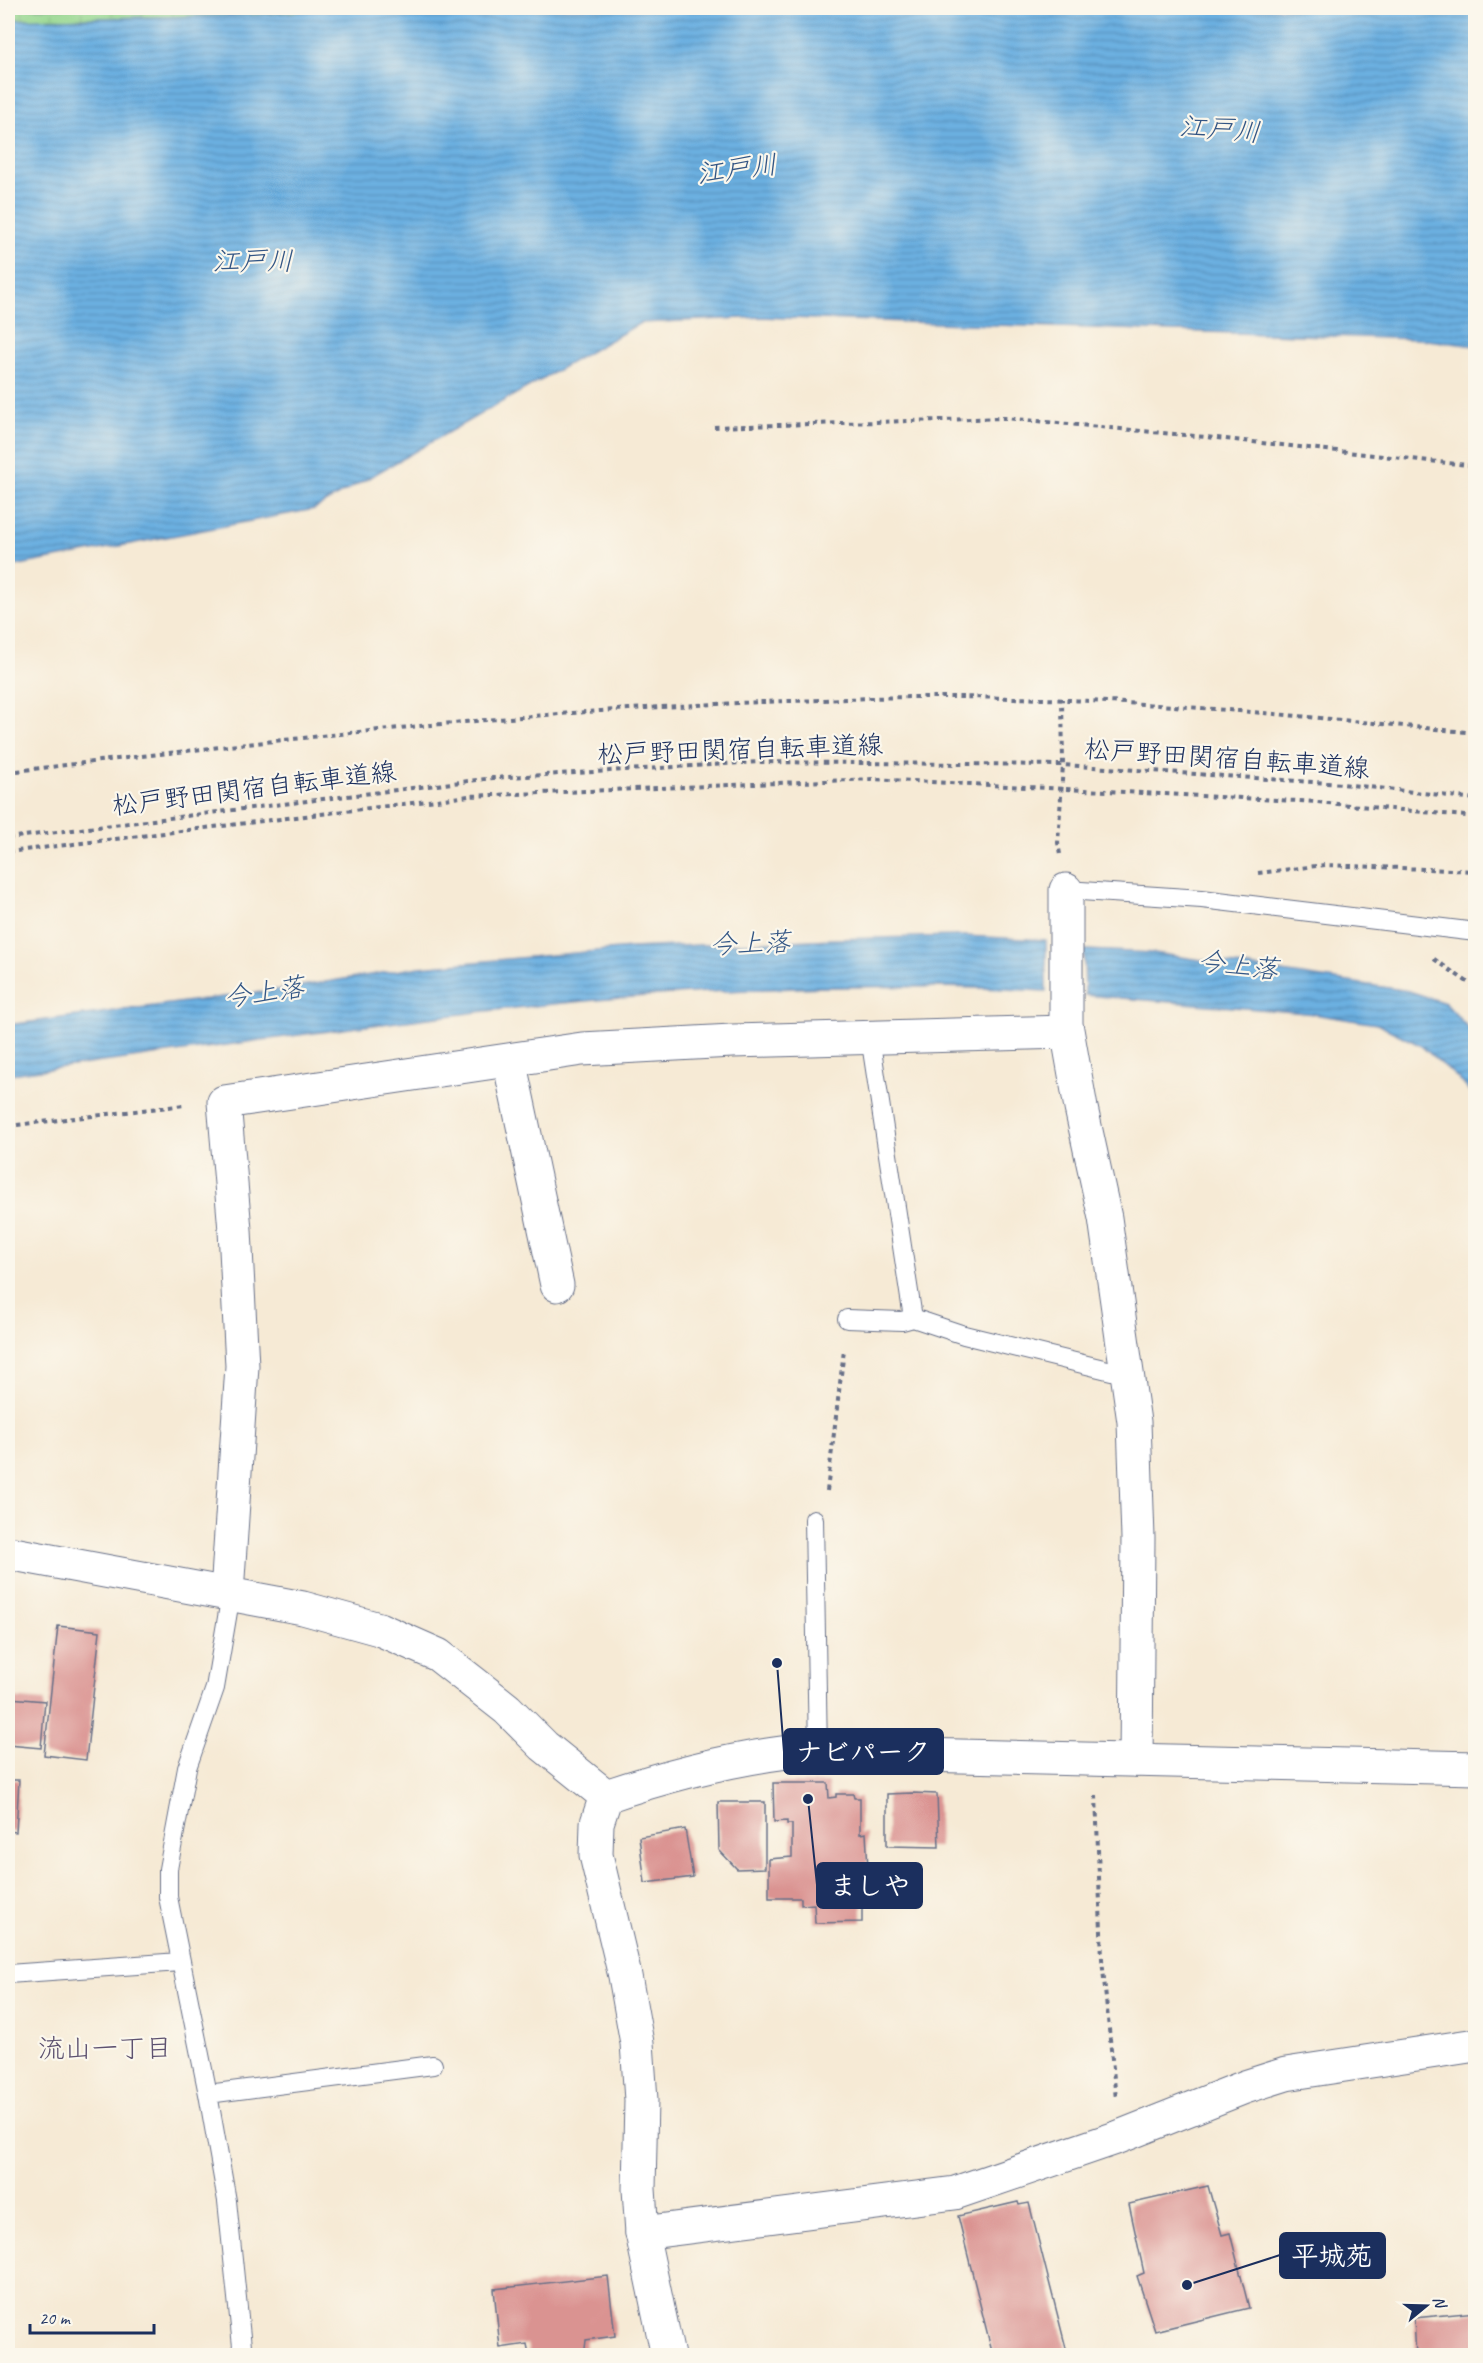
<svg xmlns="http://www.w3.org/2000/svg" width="1483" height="2363" font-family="Caveat,'Klee One',sans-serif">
  <defs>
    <pattern id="wetland-marsh" width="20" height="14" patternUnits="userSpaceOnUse" patternTransform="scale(1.5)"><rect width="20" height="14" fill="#95d78f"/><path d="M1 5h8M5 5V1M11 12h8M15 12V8" fill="none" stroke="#80b97e"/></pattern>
    <pattern id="water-rules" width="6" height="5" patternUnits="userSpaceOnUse" patternTransform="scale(1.5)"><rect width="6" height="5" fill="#6cb0e1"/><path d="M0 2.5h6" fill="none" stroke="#5890ba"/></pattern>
  </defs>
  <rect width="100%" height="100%" fill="#fbf7ec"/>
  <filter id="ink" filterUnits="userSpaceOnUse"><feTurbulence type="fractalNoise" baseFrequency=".0167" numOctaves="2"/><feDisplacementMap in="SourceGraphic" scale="12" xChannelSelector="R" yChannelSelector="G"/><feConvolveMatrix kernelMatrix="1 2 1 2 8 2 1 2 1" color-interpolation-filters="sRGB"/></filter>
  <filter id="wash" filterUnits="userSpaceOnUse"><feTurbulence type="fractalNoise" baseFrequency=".008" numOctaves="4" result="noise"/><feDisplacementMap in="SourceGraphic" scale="24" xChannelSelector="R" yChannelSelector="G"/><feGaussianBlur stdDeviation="1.35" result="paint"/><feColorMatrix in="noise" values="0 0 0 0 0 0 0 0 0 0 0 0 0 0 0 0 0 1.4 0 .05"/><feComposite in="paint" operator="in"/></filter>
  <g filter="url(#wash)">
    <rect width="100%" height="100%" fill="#f6ead5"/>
    <path fill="url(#wetland-marsh)" stroke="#588376" stroke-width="1.5" d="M8,8H353L257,15L8,20Z"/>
    <path fill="url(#water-rules)" stroke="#4470a0" stroke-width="1.5" d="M353,8H1475V346L1420,339L761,317L640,323L314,509L8,567V20L257,15Z
      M962,936L1046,940V991C841,979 633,992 429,1018C288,1035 148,1057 8,1074V1025L270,991L420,967L631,948L835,939Z
      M1084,950L1154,953L1409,991L1445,1003L1475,1035V1097L1459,1079L1420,1045L1377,1024L1307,1013L1085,995Z"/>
    <g id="blocks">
      <path fill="#da9391" d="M58,1626L100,1631L86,1760L44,1755Z
        M10,1698L45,1701L41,1748L8,1745Z
        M8,1780H19L16,1832L8,1831Z
        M773,1783H828L829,1798L836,1797V1794H853L854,1798H860V1834L866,1833L868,1868H862V1922L815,1923L814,1904L801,1905V1898H769V1859L792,1857V1824H787V1821L774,1822Z
        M912,1793L937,1794L939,1847L887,1846V1794Z
        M718,1802H765V1868L737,1869L719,1850Z
        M685,1829L693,1877L645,1883L639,1837Z
        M1208,2186L1222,2235L1230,2233L1249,2308L1155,2331L1137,2276L1144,2273L1129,2204Z
        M1018,2202L1019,2205L1029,2203L1068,2356H993L958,2216Z
        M608,2276L615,2336L586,2340L585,2349L529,2354L527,2344L500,2348L494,2289Z
        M1476,2312V2356H1416L1414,2318Z"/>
    </g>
  </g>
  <g filter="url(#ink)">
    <use href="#blocks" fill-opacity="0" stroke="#687088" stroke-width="1.5"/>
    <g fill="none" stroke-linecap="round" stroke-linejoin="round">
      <g stroke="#687088" stroke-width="20">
        <path id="lane" d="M1066,890L1202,899L1476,932
          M870,1037L913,1318L964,1335L1128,1375
          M847,1319L902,1321L913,1318
          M814,1519L818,1753
          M231,1594L215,1688L187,1768L168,1869V1897L208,2094L227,2201L243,2356
          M8,1974L180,1962
          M208,2094L433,2065"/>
      </g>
      <g stroke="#687088" stroke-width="35">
        <path id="street" d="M1066,890V1024L1081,1108L1105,1218L1134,1422L1138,1538L1136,1760
          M509,1060L557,1285
          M227,1593L242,1366L235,1230L224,1102L582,1049L732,1041L1067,1032
          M642,2233L955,2193L1119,2137L1245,2087L1286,2074L1476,2045"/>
      </g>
      <g stroke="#687088" stroke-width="35">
        <path id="secondary" d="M8,1553L303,1608L379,1629L438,1655L507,1709L544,1746L606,1796
          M606,1796C665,1776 726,1760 788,1752L1476,1768
          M606,1796L597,1823L596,1855L625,1976L637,2043L641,2100L639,2189L642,2233L668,2356"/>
      </g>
      <path stroke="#687088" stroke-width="4" stroke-dasharray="4.5 4.5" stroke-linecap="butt" d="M714,427L1005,418L1216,438L1476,466
        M8,772C267,741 527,710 789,701C833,700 877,697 922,697C1107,696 1291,715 1476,733
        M8,838L493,778L759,762L1063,765L1342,784L1476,799
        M8,852L469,796L873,779L1317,802L1476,817
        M1060,854L1058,843L1063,765L1062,699
        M1258,873L1325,865L1476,871
        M1434,959L1476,988
        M8,1126L185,1105
        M827,1491L844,1350
        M1096,1795L1102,1959L1116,2099"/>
      <use href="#lane" stroke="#fff" stroke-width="18"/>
      <use href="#street" stroke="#fff" stroke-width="33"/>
      <use href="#secondary" stroke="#fff" stroke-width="33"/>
    </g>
  </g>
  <g text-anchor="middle" stroke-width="4.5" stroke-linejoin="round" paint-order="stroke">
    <g font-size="26" fill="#1b2f5e" stroke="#fbf7ec">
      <text transform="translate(740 749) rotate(-2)" y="9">松戸野田関宿自転車道線</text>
      <text transform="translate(1227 758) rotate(4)" y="9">松戸野田関宿自転車道線</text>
      <text transform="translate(254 788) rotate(-7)" y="9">松戸野田関宿自転車道線</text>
    </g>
    <g font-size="27" font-style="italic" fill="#335685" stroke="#fbf7ec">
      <text transform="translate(1220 129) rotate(5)" y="9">江戸川</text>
      <text transform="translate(737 169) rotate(-7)" y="9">江戸川</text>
      <text x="253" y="270">江戸川</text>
      <text transform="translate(750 943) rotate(-2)" y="9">今上落</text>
      <text transform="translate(1238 965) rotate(7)" y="9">今上落</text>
      <text transform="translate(264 992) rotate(-8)" y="9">今上落</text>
    </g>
    <g font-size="27" fill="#5e5270" stroke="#fbf7ec">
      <text x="105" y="2057">流山一丁目</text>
    </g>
  </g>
  <path fill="none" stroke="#1b2f5e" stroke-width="2" d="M777 1663L784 1752M808 1799L817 1885M1187 2285L1280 2255"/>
  <g fill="#1b2f5e" stroke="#fbf7ec" stroke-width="2">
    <circle cx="777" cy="1663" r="6"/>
    <circle cx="808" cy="1799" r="6"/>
    <circle cx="1187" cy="2285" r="6"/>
  </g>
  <g fill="#1b2f5e" stroke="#1b2f5e" stroke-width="2">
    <rect x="784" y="1729" width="159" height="45" rx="6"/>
    <rect x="817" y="1863" width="105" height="45" rx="6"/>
    <rect x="1280" y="2233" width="105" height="45" rx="6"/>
  </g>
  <g font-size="27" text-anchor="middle" font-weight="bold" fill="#fff">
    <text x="863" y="1761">ナビパーク</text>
    <text x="870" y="1895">ましや</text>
    <text x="1332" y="2265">平城苑</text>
  </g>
  <rect width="1483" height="2363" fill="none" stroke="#fbf7ec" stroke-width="30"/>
  <g transform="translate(1426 2306) rotate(71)" stroke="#fbf7ec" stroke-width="4.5" paint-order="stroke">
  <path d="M0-4.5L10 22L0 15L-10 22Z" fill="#1b2f5e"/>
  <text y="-9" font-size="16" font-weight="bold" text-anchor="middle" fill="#1b2f5e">N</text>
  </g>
  <path d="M30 2324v9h124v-9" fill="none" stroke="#1b2f5e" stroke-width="3"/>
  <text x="39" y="2324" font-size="18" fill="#1b2f5e" stroke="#fbf7ec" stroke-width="4.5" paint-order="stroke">20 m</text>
</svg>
